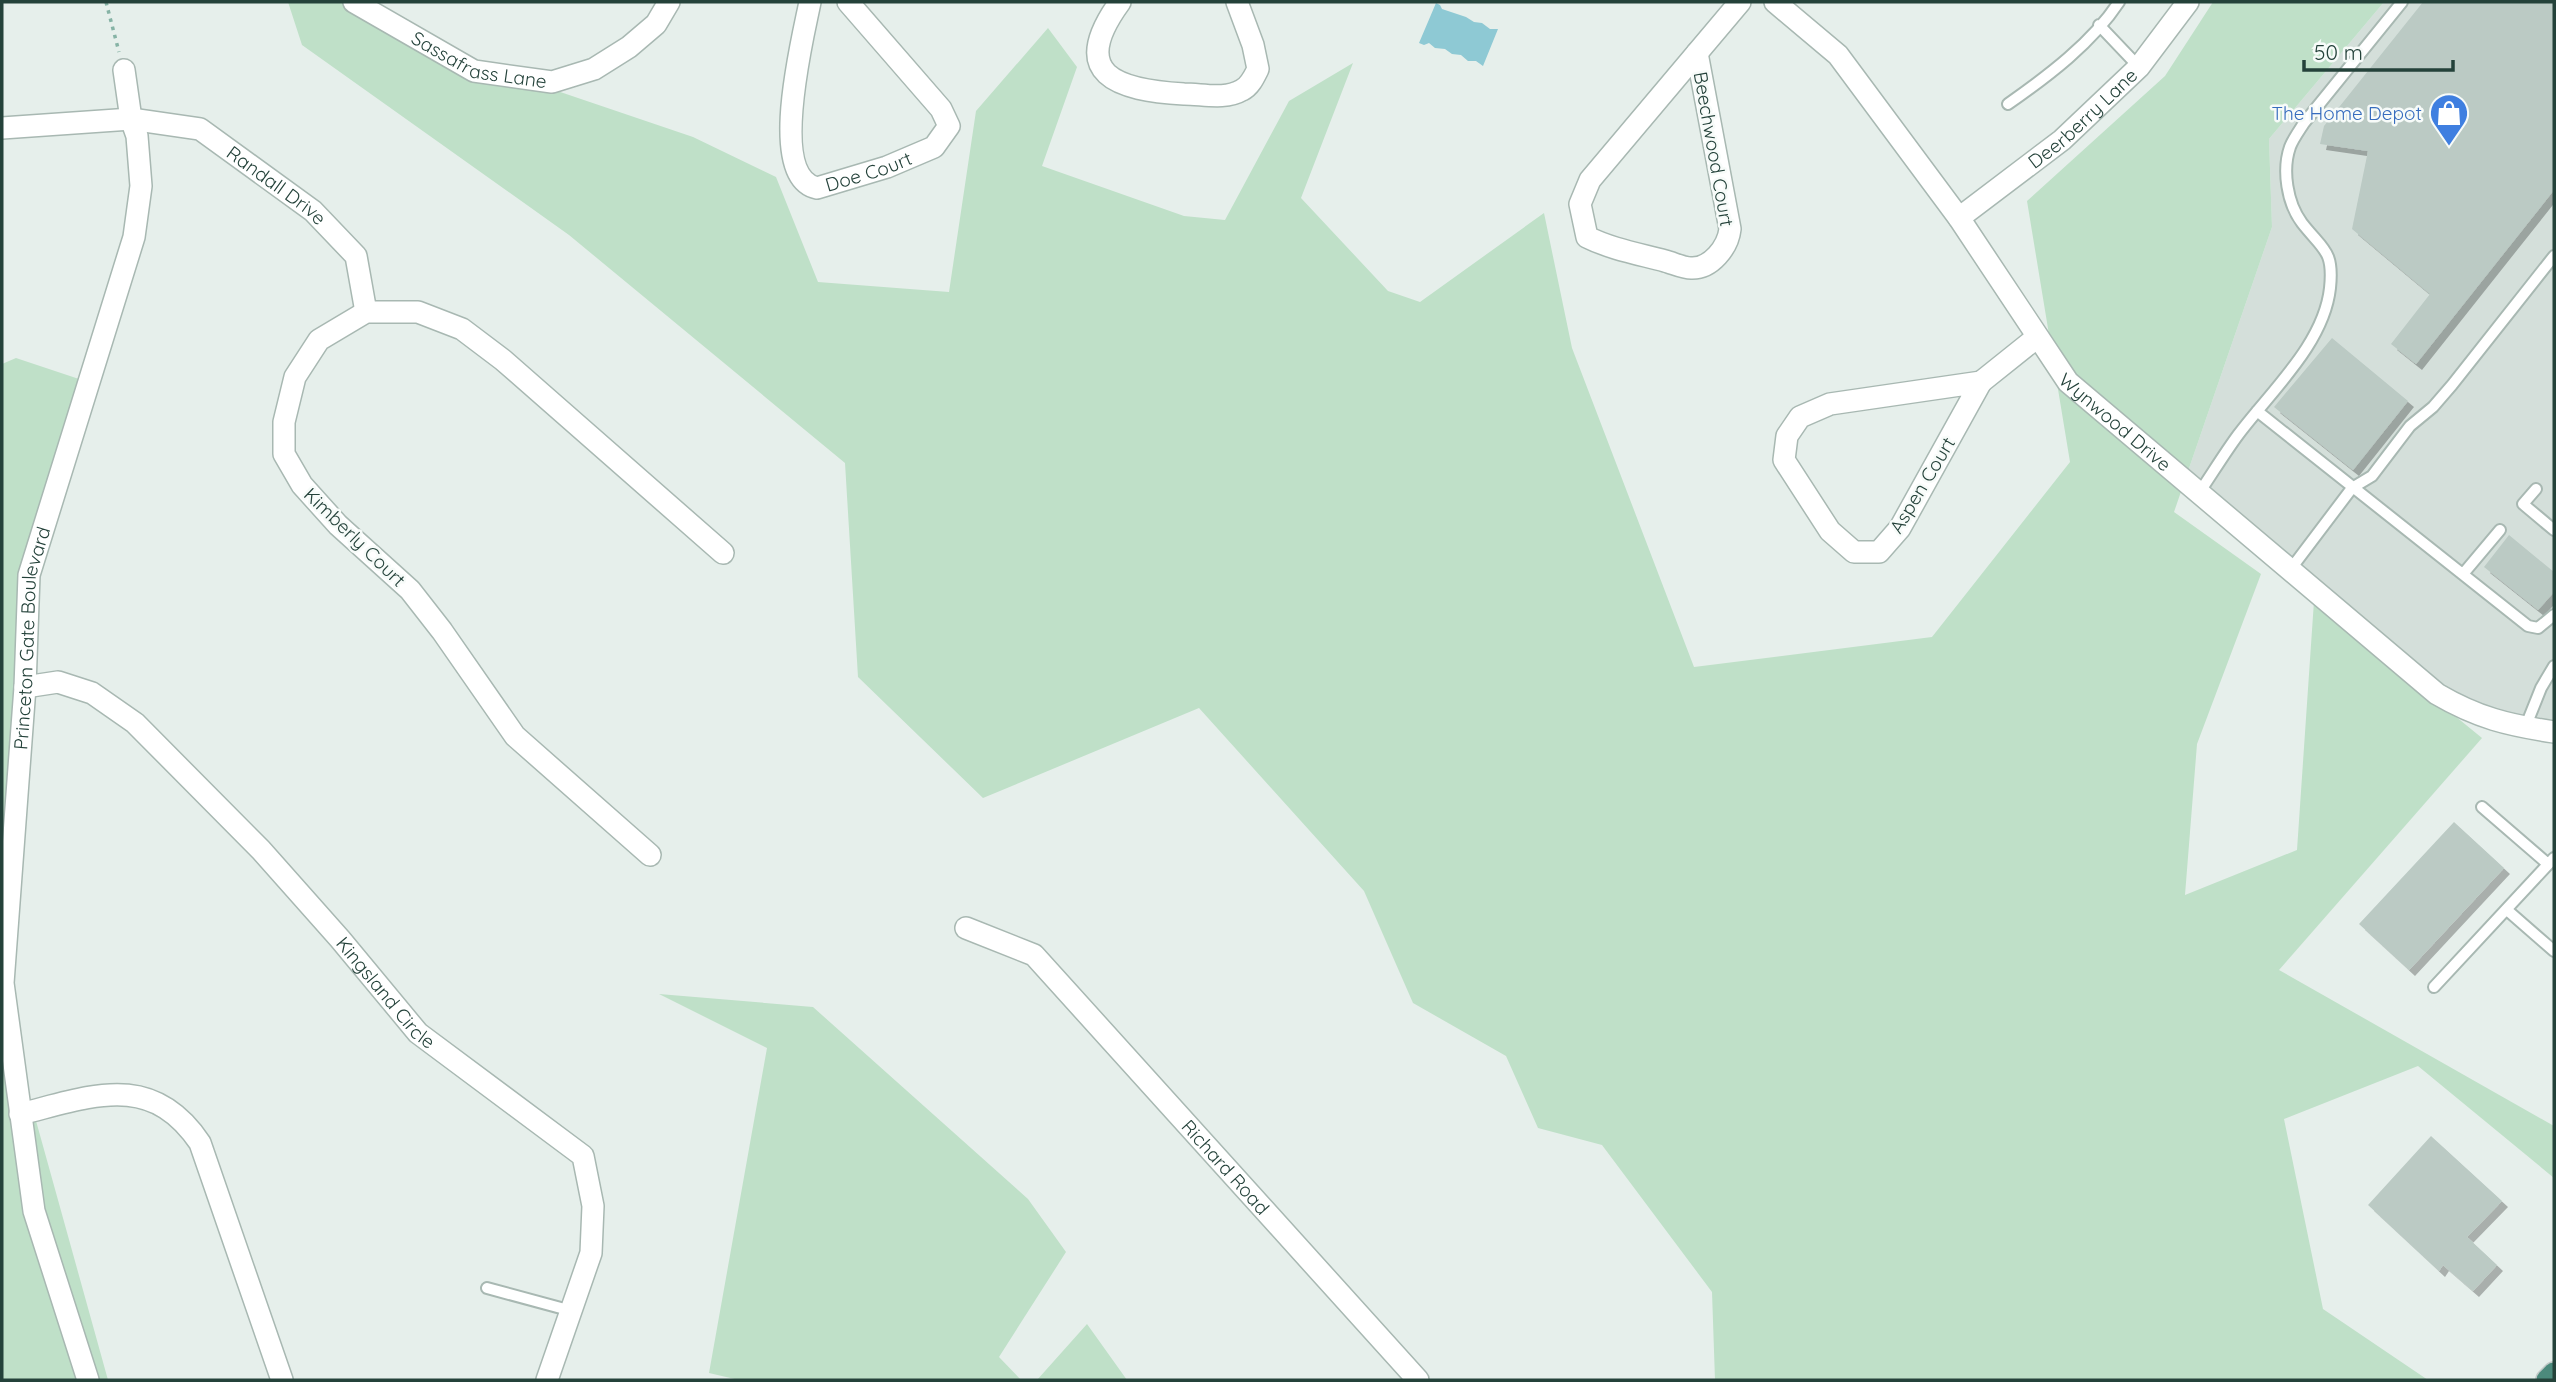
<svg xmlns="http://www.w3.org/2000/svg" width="2556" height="1382" font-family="Quicksand,sans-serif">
  <defs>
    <filter id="shadow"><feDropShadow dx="6" dy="6" stdDeviation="0" flood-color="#0004"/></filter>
  </defs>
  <rect width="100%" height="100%" fill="#e6efeb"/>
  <path fill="#d4dfda" d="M2384,2H2554V732L2475,715L2185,480L2272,227L2269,139Z"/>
  <path fill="#bfe0c8" d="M288,2H349L473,75L519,78L693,137L776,177L818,282L949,292L976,111L1048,28L1077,67L1042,166L1184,216L1225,220L1289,101L1353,63L1301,198L1388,291L1420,302L1544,213L1572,348L1694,667L1932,637L2070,462L2027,201L2165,76L2213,2H2384L2269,139L2272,227L2174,512L2261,574L2197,744L2185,895L2297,850L2314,601L2482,738L2279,970L2554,1126V1178L2418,1066L2284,1119L2323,1309L2428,1380H1715L1712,1292L1602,1145L1538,1128L1506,1056L1413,1003L1364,891L1199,708L983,798L858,677L845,463L569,235L302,45Z
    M16,358L91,383L19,653L8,1020L108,1380H2V364Z
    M659,994L813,1007L1028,1199L1066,1252L999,1357L1021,1380H739L709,1373L767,1048Z
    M1087,1324L1127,1380H1037Z"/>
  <path fill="#8ec9d4" d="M1436,3L1440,5L1442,9L1466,17L1474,22L1482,23L1490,29H1498L1483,66L1476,61H1468L1461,55L1452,54L1445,49L1435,48L1429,43L1424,45L1419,43Z"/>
  <path fill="#bbcac4" filter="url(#shadow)" d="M2423,2H2554V190L2416,364L2391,344L2430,294L2352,229L2368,151L2320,144L2324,126Z
    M2332,338L2408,401L2353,470L2274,407Z
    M2509,535L2554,572V592L2538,610L2484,567Z
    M2454,822L2504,868L2409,970L2359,924Z
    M2431,1136L2502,1201L2467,1237L2497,1265L2473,1291L2443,1265L2439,1271L2368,1205Z"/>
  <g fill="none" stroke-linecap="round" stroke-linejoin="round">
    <g stroke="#a8b8b2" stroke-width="14">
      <path id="service" d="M2099,25L2139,67
        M2008,104C2048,76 2092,43 2119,2
        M2257,411L2528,626L2538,628L2554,615
        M2536,489L2523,504L2554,530
        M2199,493C2212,474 2224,454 2238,435C2270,392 2324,344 2330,288C2334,250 2323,250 2302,223C2287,203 2282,170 2290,147C2293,139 2299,131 2304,123L2402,2
        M2290,570L2352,488L2372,476L2410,426L2433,407L2452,385L2554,256
        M2463,574L2500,530
        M2525,728L2541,688L2554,666
        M2482,807L2548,864
        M2507,910L2554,951
        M2434,987L2554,858
        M487,1288L572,1311"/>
    </g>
    <g stroke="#a8b8b2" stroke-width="24">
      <g id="minor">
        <path id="s1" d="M354,2L474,71L552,82L594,69L629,47L656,24L669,2"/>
        <path id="s2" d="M810,2C803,38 767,177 817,188L887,167L934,147L949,126L941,109L848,2"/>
        <path d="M1120,2C1067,75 1117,90 1184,94C1203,94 1225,100 1242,90C1250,86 1254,77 1258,69L1253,45L1237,2"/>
        <path id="s3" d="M1775,2L1838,55L1959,218L2068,382L2437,694C2478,718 2508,725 2554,732"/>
        <path d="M1697,53L1730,229C1728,247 1711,269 1691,268C1683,268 1673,263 1665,261C1639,254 1611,249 1587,237L1580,204L1590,180Z"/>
        <path d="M1697,53L1740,2"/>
        <path id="s4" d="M2,128L131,119L200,129L313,211L356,256L366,312"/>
        <path id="s5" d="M1959,218L2062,140L2139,67L2188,2"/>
        <path d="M1981,382L1900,528L1879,552H1854L1830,531L1784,460L1787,436L1800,417L1830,404Z"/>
        <path d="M1981,382L2036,338"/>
        <path id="s6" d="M25,687L58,682L92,693L135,723L261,850L340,939L418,1033L583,1156L593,1206L591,1253L547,1380"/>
        <path d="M650,855L515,736L442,631L410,590L338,525L302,485L284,454V422L295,377L319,340L366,312H418L462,329L503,360L723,553"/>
        <path id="s7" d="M966,928L1034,955L1418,1380"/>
        <path d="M20,1114C90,1097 151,1070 200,1143L282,1380"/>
        <path id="s8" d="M88,1380L34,1211L3,983L25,687L29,575L134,237L141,186L137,136L131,119L124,70"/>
      </g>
    </g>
    <g stroke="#c2cac8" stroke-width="24">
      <path id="trunk" d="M2547,1380L2554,1373"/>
    </g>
    <path stroke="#86b3a5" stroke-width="3.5" stroke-dasharray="3.5 5" stroke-linecap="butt" d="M106,2L119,52"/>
    <use href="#service" stroke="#fff" stroke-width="10"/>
    <use href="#minor" stroke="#fff" stroke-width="21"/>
    <use href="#trunk" stroke="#4c8a7c" stroke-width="21"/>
  </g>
  <defs>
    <g id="shop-pin" transform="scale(2.0125)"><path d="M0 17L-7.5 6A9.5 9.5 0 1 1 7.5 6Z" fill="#3f7fe0" stroke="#f7fbf9"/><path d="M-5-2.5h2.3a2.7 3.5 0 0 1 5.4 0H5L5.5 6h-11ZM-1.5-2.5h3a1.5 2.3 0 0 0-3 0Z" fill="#fff"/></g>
  </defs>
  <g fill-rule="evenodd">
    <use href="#shop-pin" x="2449" y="113"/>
  </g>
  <g text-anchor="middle" stroke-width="5" stroke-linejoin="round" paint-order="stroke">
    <g font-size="19" fill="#24423a" stroke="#f7fbf9">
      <text dy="7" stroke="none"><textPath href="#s1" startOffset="140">Sassafrass Lane</textPath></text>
      <text dy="7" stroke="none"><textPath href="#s5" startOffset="159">Deerberry Lane</textPath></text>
      <text transform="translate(1714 149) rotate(80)" y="7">Beechwood Court</text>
      <text dy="7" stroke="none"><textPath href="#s2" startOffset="252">Doe Court</textPath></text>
      <text dy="7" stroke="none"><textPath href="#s4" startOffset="294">Randall Drive</textPath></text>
      <text dy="7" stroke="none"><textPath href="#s3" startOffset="544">Wynwood Drive</textPath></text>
      <text transform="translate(1922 485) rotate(-59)" y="7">Aspen Court</text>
      <text transform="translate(355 537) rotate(44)" y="7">Kimberly Court</text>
      <text dy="7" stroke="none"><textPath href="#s8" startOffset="754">Princeton Gate Boulevard</textPath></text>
      <text dy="7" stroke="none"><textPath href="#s6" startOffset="490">Kingsland Circle</textPath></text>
      <text dy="7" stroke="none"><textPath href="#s7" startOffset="359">Richard Road</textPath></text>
    </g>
    <g font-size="19" fill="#366cbe" stroke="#f7fbf9" text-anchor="end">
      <text x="2422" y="120">The Home Depot</text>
    </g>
  </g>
  <rect width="2556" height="1382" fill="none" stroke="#24423a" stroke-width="7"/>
  <path d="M2304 60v10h149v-10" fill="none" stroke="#24423a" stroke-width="3.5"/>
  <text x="2314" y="60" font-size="21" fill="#24423a" stroke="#f7fbf9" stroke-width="5" paint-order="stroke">50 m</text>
</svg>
